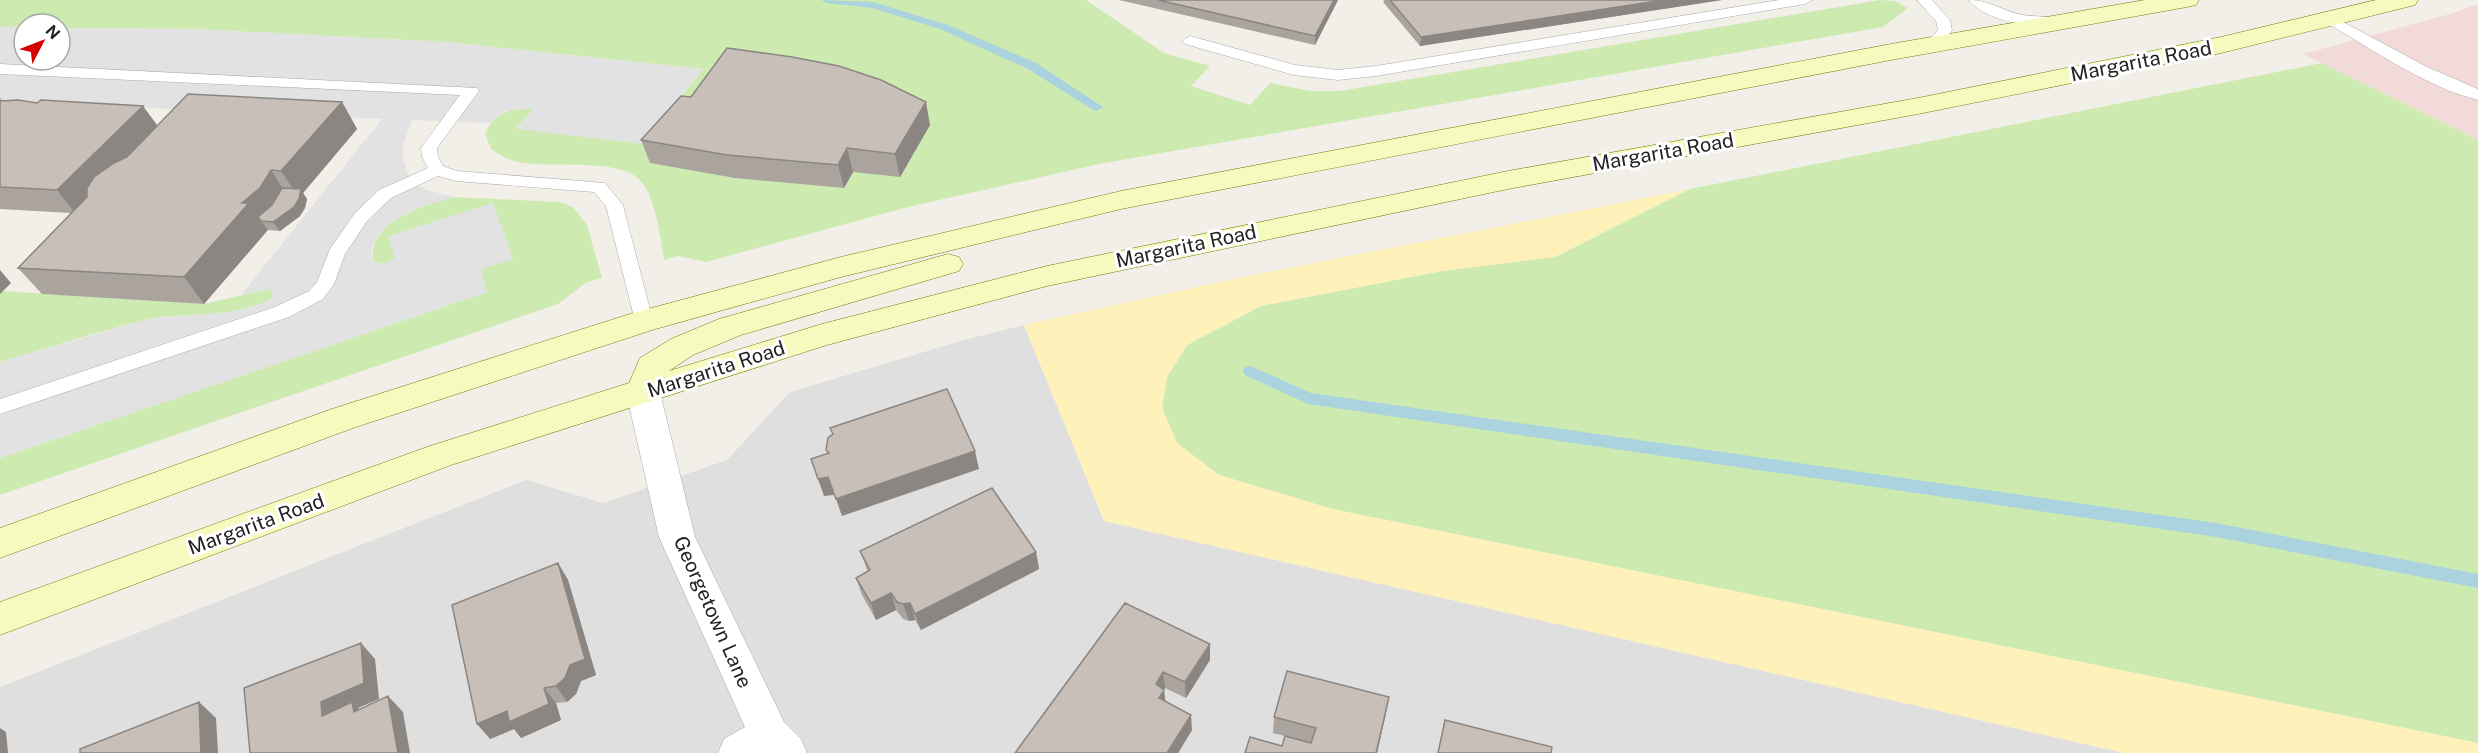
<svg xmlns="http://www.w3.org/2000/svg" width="2478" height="753" font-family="'Public Sans',sans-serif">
  <rect width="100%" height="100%" fill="#f2efe9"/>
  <path fill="#e0dfdf" d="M1024,325L1104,521L2124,753H0V687L526,480L603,503L727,460L790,392L964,340Z"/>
  <path fill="#f2dad9" d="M2478,4V140L2303,54L2450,14Z"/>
  <path fill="#cdebb0" d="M0,0H1086L1164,53L1210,66L1191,86L1250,105L1270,83L1310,91H1340L1880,0L1895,1L1908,8L1883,27L1099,164L912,206L706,262L678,256L664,260C660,236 657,206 644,185C624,153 545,172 511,160C504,158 497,153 491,149L485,134C495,111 511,108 535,108L517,128L672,108L703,69L445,42L194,29L60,28V24H24V27H0Z
    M2322,63L2478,140V743L1332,509L1219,475L1177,443L1162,409L1167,377L1187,345L1261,306L1442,271L1555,257L1690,189Z
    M454,197L560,202L573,207L587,225L602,278L587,282L558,304L0,495V458L487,292L388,236L396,258L383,264L373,262C368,220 422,206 454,197Z
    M269,289L274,296C238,323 187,310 145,320C97,332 48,348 0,362V294L3,291L204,304Z"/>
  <path fill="#fff1ba" d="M1690,189L1555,257L1442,271L1261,306L1187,345L1167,377L1162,408L1177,443L1219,475L1332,509L2478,743V753H2124L1104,521L1024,325L1238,278Z"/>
  <path fill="#e2e2e2" d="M0,27H24V60H60V28L194,29L445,42L703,69L643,144L517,129L534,108L505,111L490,123L412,120L403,145V160L411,181L426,190L454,197L423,206L393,221L380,232L371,250L373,262L383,264L395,258L388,236L493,203L513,259L481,269L487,292L0,458V362L148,319L229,312L264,303L274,296L269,289L241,295L382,119L0,101Z"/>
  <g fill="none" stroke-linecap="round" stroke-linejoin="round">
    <path fill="#aad3df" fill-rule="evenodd" d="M821,0L873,2L948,25L1036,63L1103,107L1097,111L1093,110L1028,69L940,29L872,8L827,3Z
      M1250,366L1311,393L2216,523L2478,574V588L2216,537L1308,404L1245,375L1243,371L1245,367Z"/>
    <g stroke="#a9a9a9" stroke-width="1">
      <path id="lane" d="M1779,0H1812L1805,4L1376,76L1338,80L1294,75L1185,44L1182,41L1190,36L1295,65L1338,70L1376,66Z
        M1917,0H1932L1950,20L1952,30L1945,41L1926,51L1918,46L1934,35L1938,30L1936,21Z
        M1969,0C1990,0 2002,11 2023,15C2034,17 2052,15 2059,23L2052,27C2025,25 1987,22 1969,0Z
        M2332,16L2427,67L2478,89V100C2426,87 2373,50 2327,23L2325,20Z
        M0,64L477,88L479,91L437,148L438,157L443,166L457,171L605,183L623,205L653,321L651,326L644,328L637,326L635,321L606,206L594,192L456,181L438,176L391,198L367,221L345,254L334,284L323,299L289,317L0,414V399L275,307L309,291L317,282L330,249L355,213L379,190L428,168L422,157L421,148L460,95L0,74Z"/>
    </g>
    <g stroke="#a9a9a9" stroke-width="1">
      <path id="street" d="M643,380L655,383L660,392L695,537L784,722L801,739L807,753H718L724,739L745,727L659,537L626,392L631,383Z"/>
    </g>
    <g stroke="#707d05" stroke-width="1">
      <path id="secondary" d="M2145,0H2199L2196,5L2187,7L1891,60L1121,209L841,277L652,330L356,427L0,558V528L332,409L633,313L841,257L1121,191L1891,44Z
        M2376,0H2418L2415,5L2221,53L1918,114L1508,189L1047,286L827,345L451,465L0,635V602L427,447L629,383L640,358L671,339L719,319L948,254L959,257L963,264L959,271L741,335L693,355L669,371L822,324L1047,266L1508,171L1918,98L2221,37Z"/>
    </g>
    <use href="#lane" fill="#fff" fill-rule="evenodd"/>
    <use href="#street" fill="#fff" fill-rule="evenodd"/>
    <use href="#secondary" fill="#f7fabf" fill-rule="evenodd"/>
  </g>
  <path fill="#aba49e" d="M1119,0H1338L1315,45Z
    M1384,0H1722L1420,46L1383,2Z
    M0,98L3,101L158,126L342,102L357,129L303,193L307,199L305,208L300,216L280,231L267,230L204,304L42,294L18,268L71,213L0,209Z
    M930,125L900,177L853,172L844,188L735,178L650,163L641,140Z
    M860,551L1036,552L1039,569L921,630L915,620L909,621L903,619L896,610L876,620L862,595L856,578L868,572Z
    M558,563L568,580L596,675L581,681L576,694L567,702L556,703L561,720L521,738L514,729L490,739Z
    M1210,644V660L1186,698L1165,688L1164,689L1165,702L1192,730L1178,753H1015Z
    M1386,713L1377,753H1245L1282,746L1285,736L1273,733L1274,717Z"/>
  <path fill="#8b8681" d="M1334,0H1338L1315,45V36Z
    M1664,0H1722L1420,46L1421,37Z
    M342,102L357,129L303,193L307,199L305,208L300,216L280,231L273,222L299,198L281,171Z
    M926,102L930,125L900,177L895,154Z
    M143,106L160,129L76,214L57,190Z
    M847,148L853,172L844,188L838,165Z
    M271,170L288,197L261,221L268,230L204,304L184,277L242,203Z
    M0,270L11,283L0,294Z
    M975,451L979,469L842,516L836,499Z
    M828,477L834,495L824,496L818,479Z
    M1036,552L1039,569L921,630L915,614Z
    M558,563L568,580L596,675L581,681L576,694L567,702L556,686Z
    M891,593L896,610L876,620L871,603Z
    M910,603L915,620L909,621L903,604Z
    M361,643L375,659L379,699L358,708L367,718L322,716L321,702Z
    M1210,644V660L1186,698L1185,682Z
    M1163,672L1165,688L1158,700L1156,684Z
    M544,688L556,703L561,720L521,738L514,729L490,739L477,724L507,711Z
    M1164,690L1166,706L1159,698Z
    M388,696L403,712L410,753H398Z
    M1389,697L1386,713L1377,753H1376Z
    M199,702L216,718L218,753H201Z
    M1191,715L1192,730L1178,753H1167Z
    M0,728L6,732L8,753H0Z"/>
  <path fill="#c7bfb8" stroke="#8b8681" stroke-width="1.5" d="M1158,0H1334L1315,36Z
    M1390,0H1664L1421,37Z
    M727,48L792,57L839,66L881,80L926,102L895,154L847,148L838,165L727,155L641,140L681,96L691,97Z
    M188,94L342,102L281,171L271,170L260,188L242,203H249L184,277L18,268L87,197V188L94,177L114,163L127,157Z
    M18,100L37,103L41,100L143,106L57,190L0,187V101Z
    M282,188L301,189L299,199L294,207L273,222L261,221L258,217L272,205Z
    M947,389L975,451L836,499L828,477L818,479L811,459L829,453L826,450L828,438L833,434L830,428Z
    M992,488L1036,552L915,614L910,603L903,604L897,602L891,593L871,603L856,578L870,570L860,551Z
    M558,563L585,659L570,665L565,678L556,686L544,688L549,704L509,722L507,711L477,724L452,605Z
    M1125,603L1210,644L1185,682L1163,672L1156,684L1164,690L1159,698L1191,715L1167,753H1015Z
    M361,643L364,683L321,702L322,716L352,702L354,712L388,696L398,753H250L244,688Z
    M1287,671L1389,697L1376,753H1245L1250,737L1282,746L1285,736L1311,743L1316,728L1274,717Z
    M199,702L201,753H80V749Z
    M1445,720L1552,747L1551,753H1438Z"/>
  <g text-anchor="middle" stroke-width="6" stroke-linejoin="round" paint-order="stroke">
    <g font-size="20" fill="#222" stroke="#fff">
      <text transform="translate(2141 61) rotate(-11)" y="7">Margarita Road</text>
      <text transform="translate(1663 152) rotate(-10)" y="7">Margarita Road</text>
      <text transform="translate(1186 246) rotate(-12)" y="7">Margarita Road</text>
      <text transform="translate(716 369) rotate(-18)" y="7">Margarita Road</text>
      <text transform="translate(256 524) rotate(-20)" y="7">Margarita Road</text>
      <text transform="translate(713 612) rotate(66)" y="7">Georgetown Lane</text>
    </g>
  </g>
  <g transform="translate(42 42) rotate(48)"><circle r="28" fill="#ffffff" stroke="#a7a7a7" stroke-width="1.5"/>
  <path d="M0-4.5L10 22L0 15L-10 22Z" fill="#d40000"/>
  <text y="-9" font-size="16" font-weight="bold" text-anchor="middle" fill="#222222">N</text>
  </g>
</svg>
